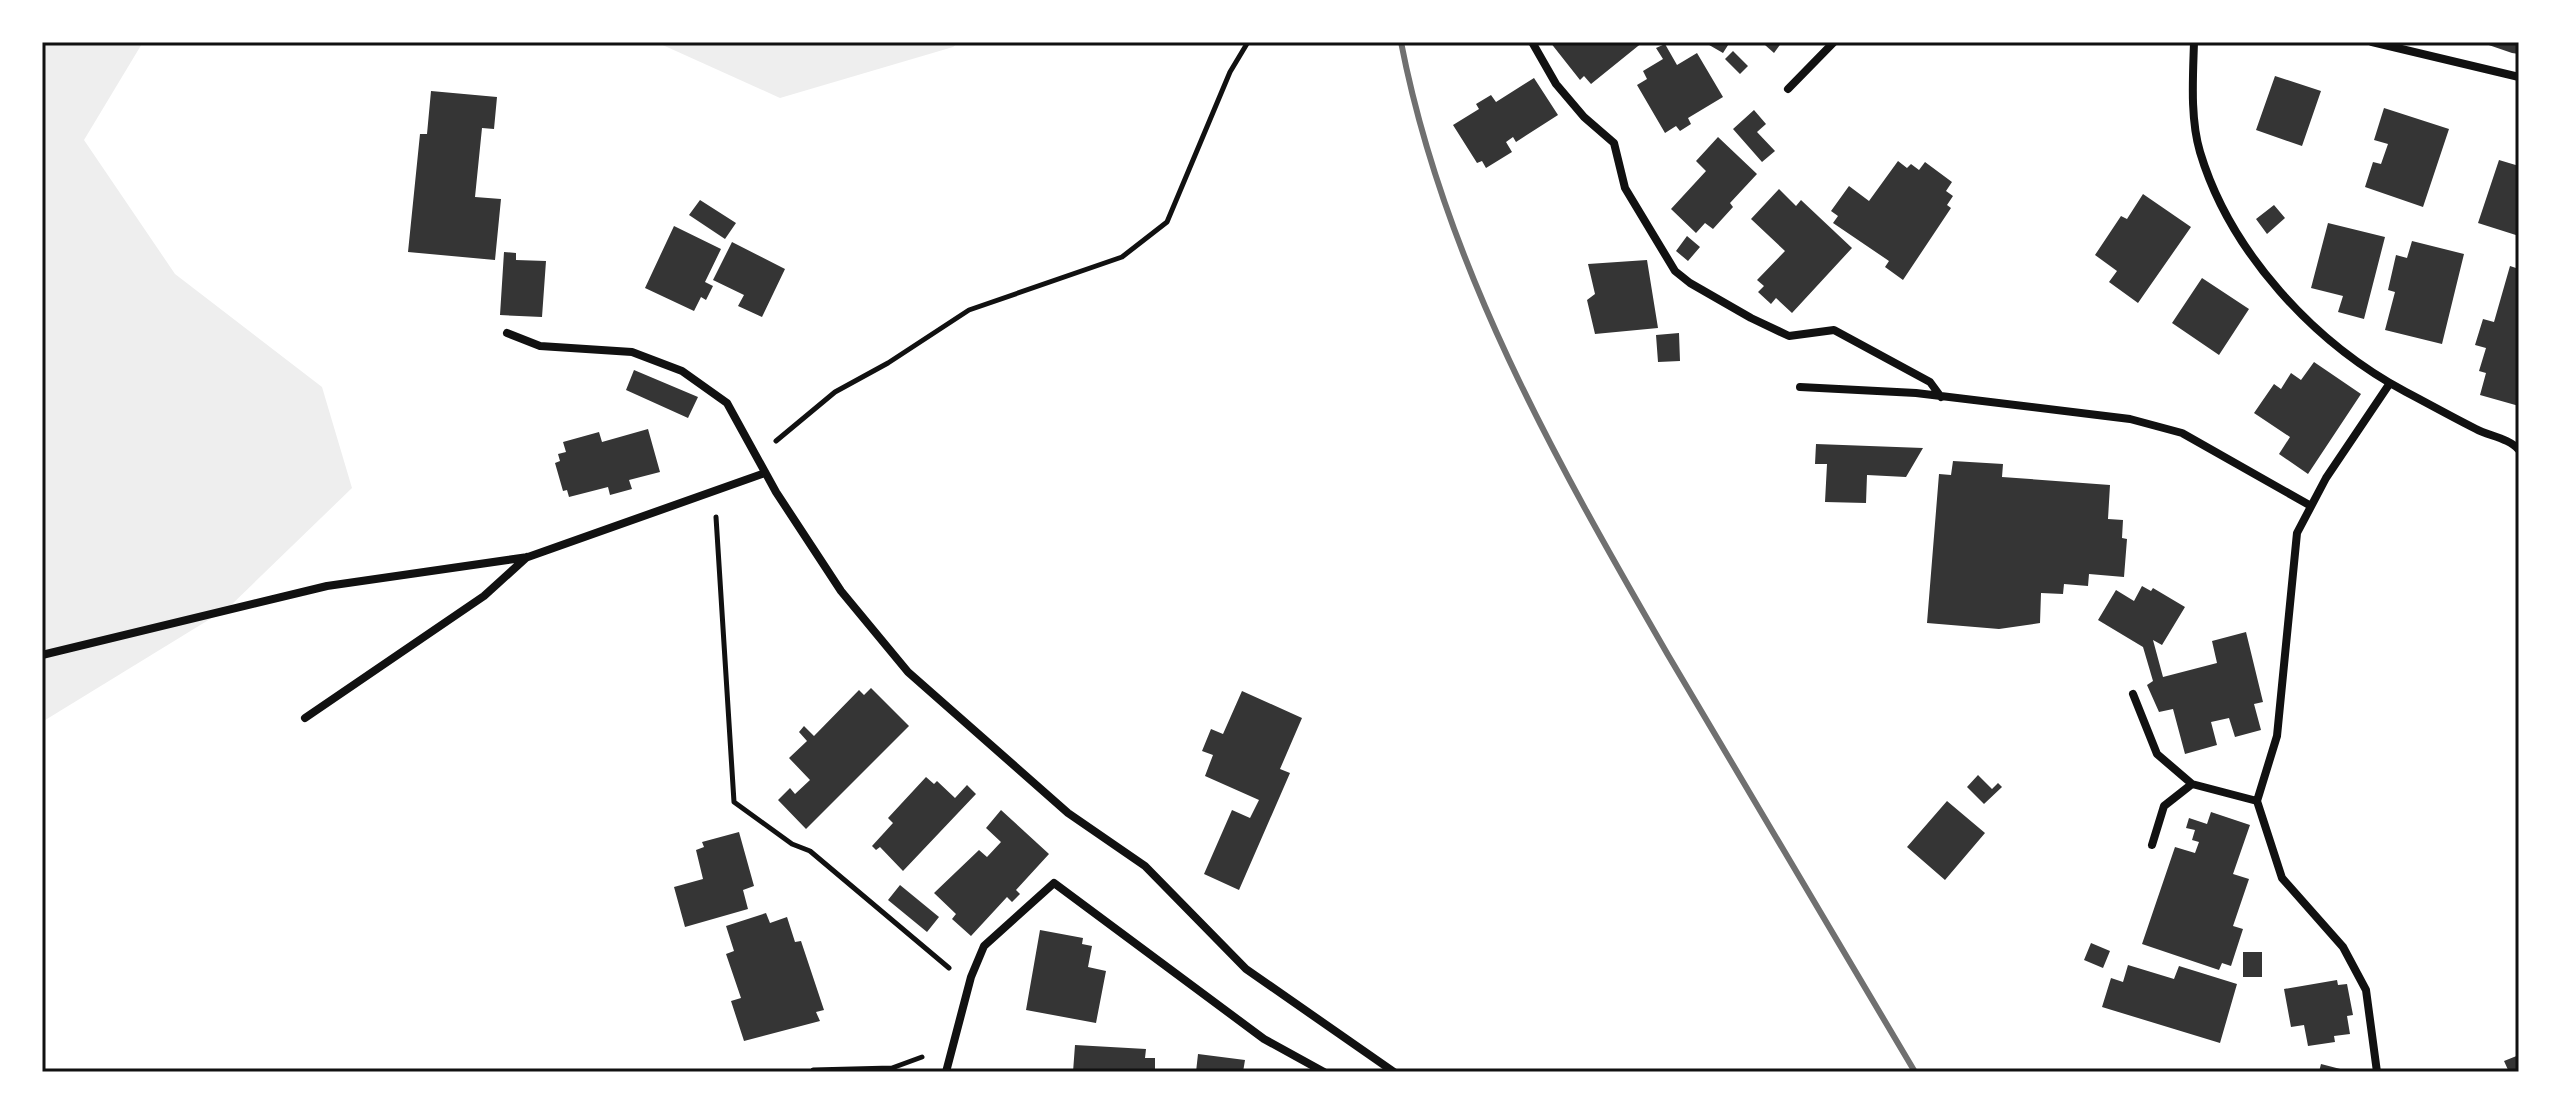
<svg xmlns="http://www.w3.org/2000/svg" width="2561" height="1114" font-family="'DejaVu Sans',sans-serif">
  <rect width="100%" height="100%" fill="#fff"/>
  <path fill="#eee" d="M42,42H143L84,140L175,274L322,387L352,488L228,608L42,722Z
    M656,42H959L953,47L780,98Z"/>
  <path fill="#353535" d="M1550,42H1643L1591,84L1584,76L1580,80Z
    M1704,42H1730L1723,53Z
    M1768,42H1782L1774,53L1765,45Z
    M2480,42H2519V54L2512,53Z
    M1665,44L1677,65L1697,53L1723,97L1688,118L1691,124L1680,131L1676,126L1665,133L1637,85L1647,79L1643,71L1663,59L1656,48Z
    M1733,51L1748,66L1740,74L1725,59Z
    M2275,76L2321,91L2302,146L2256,130Z
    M1534,78L1558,115L1516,142L1513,137L1506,142L1512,152L1486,168L1482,161L1477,163L1453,125L1479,109L1476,104L1491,95L1496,102Z
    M431,91L497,97L494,129L482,128L475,197L501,199L495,260L408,252L420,134H427Z
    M2384,108L2449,129L2423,207L2365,187L2373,162L2381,164L2388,144L2374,140Z
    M1754,110L1766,124L1757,132L1775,151L1762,162L1733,129Z
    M1718,137L1757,174L1730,203L1733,207L1713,229L1705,223L1696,233L1671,209L1706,171L1696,161Z
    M2499,160L2519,166V236L2478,223Z
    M1898,161L1907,168L1911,164L1919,170L1925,162L1952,182L1946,191L1953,196L1947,205L1951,208L1903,280L1885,267L1889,261L1833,223L1838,216L1831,211L1849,186L1869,201Z
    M1779,189L1796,206L1801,200L1852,248L1792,313L1776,298L1771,304L1758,292L1764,286L1757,280L1785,251L1751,219Z
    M2143,194L2191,227L2138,303L2109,282L2117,271L2095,255L2121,216L2127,219Z
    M700,200L736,223L725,239L689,215Z
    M2274,205L2285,218L2267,234L2256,219Z
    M2328,223L2385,237L2364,319L2338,312L2343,296L2311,288Z
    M674,226L721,249L705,282L713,286L706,300L701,297L694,311L645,288Z
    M1687,236L1700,247L1688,261L1676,251Z
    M2412,241L2464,254L2442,344L2385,330L2395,292L2388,290L2396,255L2407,258Z
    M732,242L785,269L762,317L738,306L744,295L713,280Z
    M504,252L516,253V260L546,261L542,317L500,315Z
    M1647,260L1658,328L1595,334L1587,300L1595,294L1588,264Z
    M2510,266L2519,269V406L2480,395L2486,373L2479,371L2486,348L2475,345L2483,319L2494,322Z
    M2202,278L2249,309L2219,355L2172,323Z
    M1679,333L1680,361L1658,362L1656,335Z
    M2314,362L2361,394L2308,474L2279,454L2290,437L2254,413L2274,384L2281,389L2291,373L2301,380Z
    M634,370L698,397L688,418L626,390Z
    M648,429L660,472L629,480L632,489L610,495L608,487L569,497L567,490L563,491L555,463L560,461L558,454L566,452L563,442L599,432L602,442Z
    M1816,444L1923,448L1906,477L1867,475L1866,503L1825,502L1827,464H1815Z
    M1953,461L2003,464L2002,477L2110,485L2108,519L2123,520L2122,538L2127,539L2124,577L2089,574L2088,586L2064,584L2063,594L2041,593L2040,623L1999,629L1927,623L1939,474L1951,475Z
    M2142,586L2151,591L2153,588L2185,607L2162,645L2153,640L2163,677L2217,663L2212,641L2246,632L2263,702L2254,704L2261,730L2235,737L2229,718L2211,722L2217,745L2185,754L2173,709L2159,712L2147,685L2153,681L2143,647L2098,620L2116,590L2134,601Z
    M871,688L909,726L806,829L778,800L790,788L795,794L810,780L789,758L807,741L799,732L804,726L814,736L859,690L864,695Z
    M1242,691L1302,718L1280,769L1290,773L1239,890L1204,874L1232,810L1250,818L1259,800L1205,776L1213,755L1202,751L1211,729L1223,734Z
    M1978,775L1992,789L1998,783L2002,787L1984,804L1967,787Z
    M926,777L934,784L937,781L955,798L967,785L976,794L903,871L880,847L876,850L872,846L893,823L888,818Z
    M1947,801L1985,833L1945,880L1907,847Z
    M1001,810L1049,854L1016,890L1020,894L1012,902L1007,897L971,936L952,919L956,914L934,893L979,850L987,857L1001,842L986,828Z
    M2211,812L2250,825L2233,874L2249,879L2233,926L2243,929L2231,966L2222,963L2219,970L2142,944L2175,847L2195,853L2199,842L2192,840L2195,830L2186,828L2189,818L2207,824Z
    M739,832L754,886L743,890L748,909L685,927L674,887L703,879L696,850L704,847L702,842Z
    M900,885L939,917L927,932L888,900Z
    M766,913L770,923L787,917L795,942L801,941L824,1010L816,1012L820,1021L744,1041L731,1001L741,998L726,954L734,951L726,926Z
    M1040,930L1083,938L1082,944L1092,946L1088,967L1106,971L1096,1023L1026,1010Z
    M2091,943L2110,951L2103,968L2084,960Z
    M2243,952H2262V977H2243Z
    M2128,965L2174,979L2179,966L2237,984L2220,1043L2102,1007L2111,978L2123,982Z
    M2337,980L2338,985L2347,984L2353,1015L2347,1016L2350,1034L2334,1036L2335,1042L2308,1046L2304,1025L2291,1027L2284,989Z
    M1075,1045L1146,1049L1145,1058H1155V1072H1073Z
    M1198,1054L1245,1060L1243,1072H1196Z
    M2519,1055V1072H2509L2504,1061Z
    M2321,1064L2348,1071V1072H2319Z"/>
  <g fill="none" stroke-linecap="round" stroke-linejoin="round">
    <path stroke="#111" stroke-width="5" d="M776,441L835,392L888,363L969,310L1122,257L1167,222L1230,72L1248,42
      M716,517L734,802L792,844L810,851L949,968
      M813,1070L892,1068L922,1057"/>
    <path stroke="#111" stroke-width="8" d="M1532,42L1556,84L1584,117L1614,143L1625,188L1675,271L1690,283L1751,318L1789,336L1834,330L1930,382L1941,397
      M2194,42C2193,77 2190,118 2200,152C2230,252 2314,343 2406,392C2429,404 2452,417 2476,429C2489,436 2509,438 2519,450
      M2372,42L2519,77
      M1788,89L1834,42
      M507,333L540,346L632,352L682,371L727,403L776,492L841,591L908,672L1068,813L1145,866L1246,969L1394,1072
      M1800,387L1916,393L2130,419L2182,433L2311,506
      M42,655L327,586L528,557L765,473
      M2133,694L2157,754L2192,784L2257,801
      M305,718L484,596L527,557
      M2152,845L2164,806L2192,784
      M946,1072L971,977L984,946L1054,883L1264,1039L1324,1072
      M2377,1072L2366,990L2343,947L2282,878L2257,801L2277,736L2297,533L2326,478L2390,383"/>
    <path stroke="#707070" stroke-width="6" d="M1401,42C1444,264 1556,461 1668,655C1750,795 1832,934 1915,1072"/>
  </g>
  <rect width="2561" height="1114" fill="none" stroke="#ffffff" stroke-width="88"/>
  <rect x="44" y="44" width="2473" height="1026" fill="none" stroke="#111" stroke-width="3"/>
</svg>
